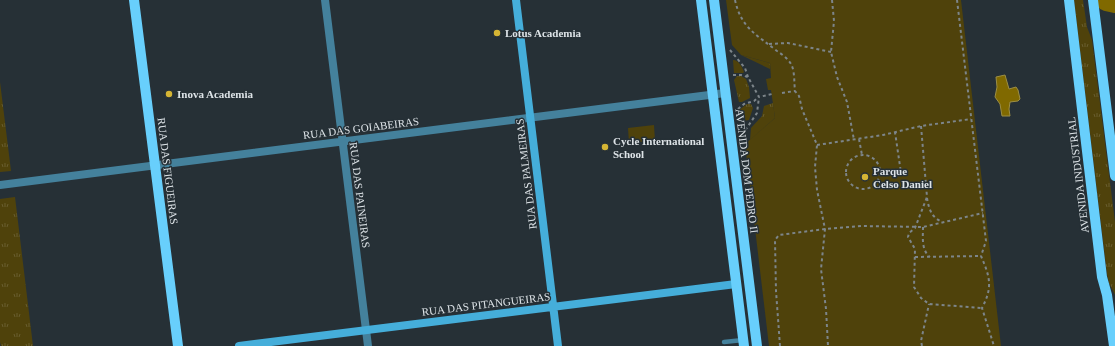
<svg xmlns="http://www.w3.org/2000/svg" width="1115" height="346" font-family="Georgia,serif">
  <defs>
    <pattern id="grass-tufts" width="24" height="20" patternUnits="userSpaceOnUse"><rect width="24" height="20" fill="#4f420b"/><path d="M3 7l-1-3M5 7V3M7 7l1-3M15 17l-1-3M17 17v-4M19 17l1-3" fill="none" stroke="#685d2f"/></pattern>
  </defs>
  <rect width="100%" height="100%" fill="#263036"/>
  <path fill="url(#grass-tufts)" d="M1074,0H1083L1087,27L1092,40L1115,222V295L1109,283L1107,274Z
    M741,55L770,63V69Z
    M733,60C739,60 742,67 744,72L743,73H734Z
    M737,76H741L746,79L749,87L750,98L742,102H739L734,80Z
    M0,82L11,171L0,172Z
    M773,103L775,118L750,140L751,128L762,116L764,106Z
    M747,104H751L753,108L749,120L743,121L740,119L739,110Z
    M15,197L33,346H1L0,342V199Z"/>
  <path fill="#4f420b" d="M726,0H961L1001,346H769L745,144L775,118L771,90H768L766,79L771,78L770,63L741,55L732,45Z
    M654,125L655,141L629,143L628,128Z"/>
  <path fill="#806900" stroke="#9c8e45" d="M1005,75L1009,89L1016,87L1018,90L1020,99L1018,101L1010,102L1009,109L1010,116H1002L1000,104L995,97L997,87L996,77Z"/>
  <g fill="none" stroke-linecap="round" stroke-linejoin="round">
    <path stroke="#806900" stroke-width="20" d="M1106,1L1115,3"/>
    <path stroke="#7d858a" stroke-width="2" stroke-dasharray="3 3" stroke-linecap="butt" d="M735,0C741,28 757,35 777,51C782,54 788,59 791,64C795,71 794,83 795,91L799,96L802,109L817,145L815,167L817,190L825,229L821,269L826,309L828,346
      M832,0L834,21L831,52L837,77L847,102L854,140
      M957,0L986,241L981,256C990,277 993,287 982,308L994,346
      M769,44L788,43L831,52
      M730,50L745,68L748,77
      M733,75H741L748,77L759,97L772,94
      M782,93L795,91
      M738,109L744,104L754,101L759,97
      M921,126L927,197L915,228L909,233L908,237L915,249L914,287L921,298L929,304L982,308
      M742,135L757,113L759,97
      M859,139L862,155
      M817,145L883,135L921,126L971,119
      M846 172a17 17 0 1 1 34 0a17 17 0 1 1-34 0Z
      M880,175L901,173L895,132
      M927,198C929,209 931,217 942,222
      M923,227C923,237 921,250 930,257
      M915,257L981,256
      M780,346L776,291L775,240L779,235L825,229L862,226L923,227L983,213
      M922,346L921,341L929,304"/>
    <path stroke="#44819c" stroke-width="4.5" d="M724,342L743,340"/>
    <path stroke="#44819c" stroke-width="8" d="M325,0L368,346
      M0,185L725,93"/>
    <path stroke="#45aeda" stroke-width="8" d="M516,0L558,346
      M239,346L736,284"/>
    <path stroke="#68cffc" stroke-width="10" d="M134,0L178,346
      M701,0L744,346
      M714,0L757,346
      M1069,0L1102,277L1107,295L1114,346
      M1093,0L1115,176"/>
  </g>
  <g fill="#d5b534" stroke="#263036" stroke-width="1.5">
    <circle cx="497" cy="33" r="4"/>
    <circle cx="169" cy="94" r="4"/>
    <circle cx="605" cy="147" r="4"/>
    <circle cx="865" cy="177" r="4"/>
  </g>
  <g text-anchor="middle" stroke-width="3" stroke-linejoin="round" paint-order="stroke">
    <g font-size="11" font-weight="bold" fill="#dde3e7" stroke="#263036" text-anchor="start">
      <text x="505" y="37">Lotus Academia</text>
      <text x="177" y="98">Inova Academia</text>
      <text x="613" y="145">Cycle International<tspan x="613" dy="13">School</tspan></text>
      <text x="873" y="175">Parque<tspan x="873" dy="13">Celso Daniel</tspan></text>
    </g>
    <g font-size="11" fill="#dde3e7" stroke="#263036">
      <text transform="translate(361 128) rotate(-7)" y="4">RUA DAS GOIABEIRAS</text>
      <text transform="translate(168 171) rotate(83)" y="4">RUA DAS FIGUEIRAS</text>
      <text transform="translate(747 171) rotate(83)" y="4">AVENIDA DOM PEDRO II</text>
      <text transform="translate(526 174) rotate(-97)" y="4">RUA DAS PALMEIRAS</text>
      <text transform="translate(1078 175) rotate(-97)" y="4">AVENIDA INDUSTRIAL</text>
      <text transform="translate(360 195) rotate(83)" y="4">RUA DAS PAINEIRAS</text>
      <text transform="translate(486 304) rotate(-7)" y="4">RUA DAS PITANGUEIRAS</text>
    </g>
  </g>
</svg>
